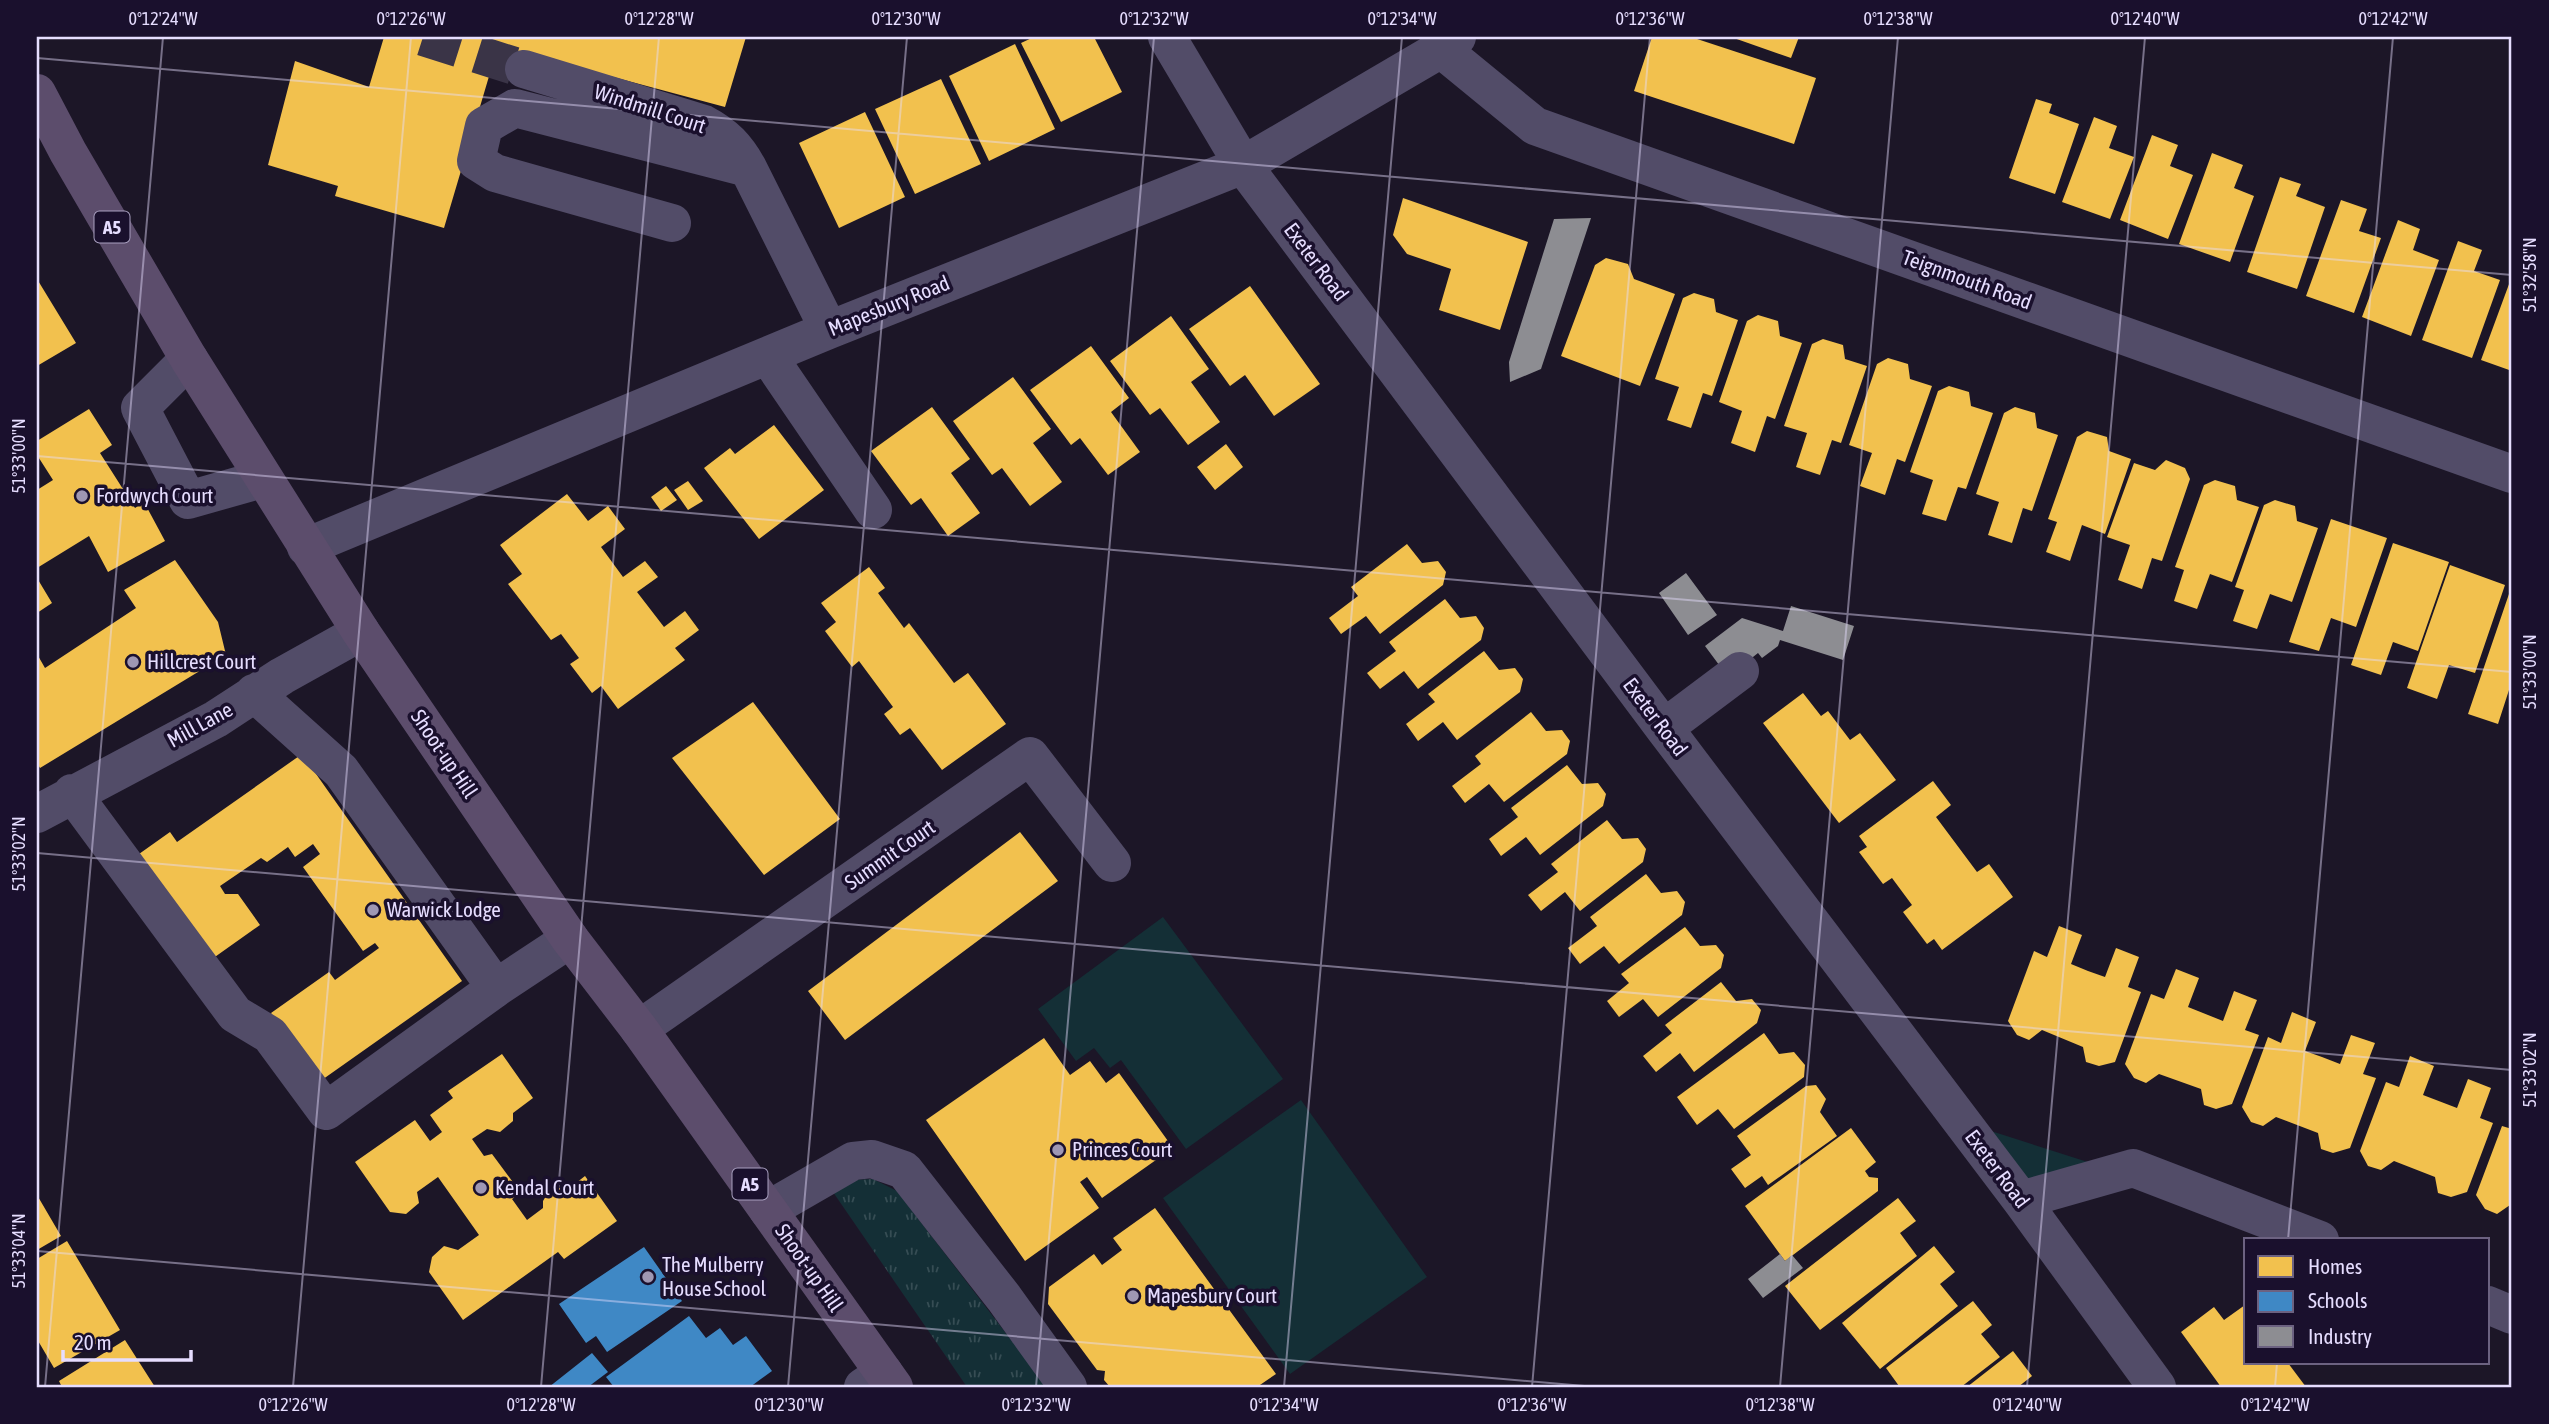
<svg xmlns="http://www.w3.org/2000/svg" width="2549" height="1424" font-family="'Asap Condensed',sans-serif">
  <defs>
    <pattern id="grass-tufts" width="24" height="20" patternUnits="userSpaceOnUse" patternTransform="scale(1.75)"><rect width="24" height="20" fill="#142f36"/><path d="M3 7l-1-3M5 7V3M7 7l1-3M15 17l-1-3M17 17v-4M19 17l1-3" fill="none" stroke="#364d54"/></pattern>
  </defs>
  <rect width="100%" height="100%" fill="#1c1627"/>
  <path fill="url(#grass-tufts)" d="M873,1179L897,1191L1047,1387H967L833,1192L850,1180Z"/>
  <path fill="#142f36" d="M1163,917L1283,1079L1186,1149L1121,1060L1110,1068L1094,1048L1076,1061L1038,1009Z
    M1301,1100L1427,1277L1290,1374L1163,1198Z
    M1991,1131L2119,1172L2037,1195Z"/>
  <path fill="#f2c14e" d="M384,37H746L725,107L498,46L444,228L335,196L338,186L268,165L295,61L369,87Z
    M1034,37H1094L1122,92L1061,122L1021,43Z
    M1652,37H1691L1816,78L1794,144L1634,91Z
    M1731,37H1799L1791,58Z
    M1015,44L1055,129L989,161L949,76Z
    M941,79L981,164L915,194L875,109Z
    M2036,99L2052,104L2049,113L2079,124L2055,194L2009,178Z
    M865,112L905,197L839,228L799,143Z
    M2094,117L2117,126L2109,148L2134,157L2110,219L2062,202Z
    M2152,135L2178,145L2170,166L2193,175L2168,239L2120,220Z
    M2212,153L2243,165L2234,188L2254,196L2230,262L2179,244Z
    M2280,177L2301,184L2296,196L2325,207L2297,289L2247,272Z
    M1403,198L1528,242L1500,330L1439,310L1451,269L1407,254L1393,235Z
    M2341,200L2367,209L2359,231L2381,238L2354,313L2306,296Z
    M2398,220L2420,229L2413,250L2439,260L2411,336L2362,317Z
    M2458,241L2482,250L2474,271L2500,280L2472,358L2422,340Z
    M1606,258L1628,264L1634,279L1675,294L1640,386L1561,356L1595,265Z
    M2512,276V371L2481,360Z
    M37,279L76,343L37,366Z
    M1250,286L1320,384L1274,416L1245,375L1230,386L1189,329Z
    M1694,293L1714,299L1716,312L1738,320L1712,396L1703,393L1691,428L1667,420L1679,387L1655,379L1683,298Z
    M1758,315L1778,321L1780,336L1802,343L1775,419L1767,416L1755,452L1731,443L1742,411L1719,402L1747,321Z
    M1171,316L1209,369L1191,382L1220,422L1188,445L1160,408L1150,415L1110,361Z
    M1823,339L1843,345L1845,359L1867,366L1841,443L1832,440L1820,475L1796,467L1807,433L1784,426L1812,344Z
    M1091,346L1129,398L1111,412L1140,452L1108,475L1080,438L1071,445L1030,390Z
    M1888,358L1908,364L1910,379L1932,386L1905,462L1897,459L1885,495L1860,486L1872,453L1849,445L1877,364Z
    M1013,377L1051,429L1033,443L1062,482L1030,506L1002,468L992,475L953,421Z
    M1949,386L1969,392L1971,406L1993,413L1966,489L1958,487L1946,521L1922,514L1933,480L1910,472L1938,391Z
    M932,407L970,459L951,473L980,513L948,536L921,498L911,505L871,451Z
    M2015,407L2035,413L2037,428L2058,435L2032,511L2023,508L2012,543L1988,535L1999,502L1976,494L2004,413Z
    M89,409L112,445L100,453L135,508L144,502L165,541L108,572L89,536L37,568V490L53,480L37,455V441Z
    M774,425L824,490L759,539L704,468L730,448L735,454Z
    M2087,431L2107,437L2109,451L2131,459L2105,534L2082,525L2070,561L2046,552L2057,522L2048,519L2077,437Z
    M1226,444L1243,467L1215,490L1197,467Z
    M2166,460L2185,468L2190,479L2162,561L2152,558L2142,589L2118,580L2130,545L2107,537L2134,463L2155,470Z
    M2215,480L2235,486L2237,500L2259,507L2232,582L2210,574L2197,609L2174,601L2184,570L2175,567L2204,485Z
    M688,481L703,501L688,510L674,490Z
    M666,486L677,500L661,511L651,497Z
    M567,494L588,521L608,506L625,529L601,547L623,577L645,561L658,577L637,592L664,627L685,611L699,630L675,648L685,660L618,709L601,686L592,693L570,664L579,658L561,634L551,640L508,584L522,574L500,545Z
    M2275,500L2295,506L2297,521L2318,528L2292,602L2270,594L2257,629L2233,621L2244,590L2235,587L2264,505Z
    M2331,519L2387,538L2356,627L2331,618L2319,651L2289,642Z
    M2393,543L2449,562L2418,651L2393,642L2381,675L2351,665Z
    M1407,544L1422,563L1438,561L1446,572L1443,585L1380,634L1366,616L1341,634L1329,618L1358,596L1351,587Z
    M175,560L218,622L226,655L40,768L37,763V654L45,668L136,608L124,590Z
    M2450,565L2505,585L2475,673L2449,665L2437,699L2407,688Z
    M869,567L885,588L878,593L904,628L909,623L954,683L968,673L1006,724L942,770L910,728L900,735L884,714L893,707L859,661L852,667L825,631L836,622L821,603Z
    M37,578L52,603L37,613Z
    M2510,591L2512,592V691L2509,690L2498,724L2468,714Z
    M1445,599L1460,618L1476,616L1484,628L1481,640L1418,689L1404,671L1380,689L1367,673L1396,651L1389,642Z
    M1484,651L1499,670L1515,668L1523,679L1520,692L1457,740L1443,722L1418,741L1406,724L1435,702L1428,694Z
    M1803,693L1821,716L1828,711L1850,740L1860,733L1896,780L1839,823L1763,723Z
    M753,702L840,819L764,875L672,758Z
    M1531,712L1546,731L1562,730L1570,741L1567,754L1504,802L1489,784L1465,803L1452,786L1481,764L1475,756Z
    M302,754L462,981L319,1082L271,1013L329,972L335,980L379,948L375,943L363,951L303,867L320,854L313,844L295,857L288,847L267,862L261,858L220,886L225,894H238L260,925L212,959L139,854L170,832L177,842Z
    M1567,765L1582,784L1598,783L1606,794L1603,806L1540,855L1526,837L1501,856L1489,839L1518,817L1511,808Z
    M1933,781L1951,805L1936,817L1977,872L1989,864L2013,897L1942,950L1934,939L1927,944L1903,912L1912,905L1892,878L1883,884L1859,852L1867,847L1859,836Z
    M1607,820L1622,839L1638,838L1646,849L1643,862L1580,911L1565,892L1541,911L1528,895L1558,872L1551,864Z
    M1020,832L1058,881L845,1040L808,991Z
    M1646,874L1661,893L1677,891L1685,902L1682,915L1619,964L1604,946L1580,964L1568,948L1597,926L1590,917Z
    M2059,926L2082,935L2071,964L2088,971L2105,977L2116,948L2139,957L2128,987L2141,992L2115,1062L2099,1066L2086,1062L2083,1047L2042,1030L2029,1040L2017,1035L2008,1021L2034,951L2047,957Z
    M1685,927L1700,946L1716,945L1724,955L1721,968L1658,1017L1643,999L1619,1017L1607,1001L1629,983L1621,974Z
    M2176,969L2199,978L2188,1007L2223,1021L2234,991L2257,1000L2245,1030L2259,1035L2232,1104L2216,1109L2204,1105L2201,1089L2159,1074L2146,1083L2134,1078L2125,1064L2151,994L2164,999Z
    M1721,982L1736,1001L1752,999L1761,1010L1757,1023L1694,1072L1680,1053L1656,1072L1643,1056L1672,1033L1665,1025Z
    M2292,1012L2316,1022L2305,1051L2322,1057L2340,1064L2351,1035L2375,1043L2363,1074L2376,1078L2350,1148L2333,1153L2321,1149L2318,1133L2276,1117L2263,1126L2251,1122L2242,1107L2268,1037L2281,1043Z
    M1764,1033L1779,1054L1794,1052L1805,1065L1804,1077L1734,1129L1718,1109L1697,1125L1677,1097Z
    M1044,1038L1070,1075L1090,1061L1106,1083L1119,1073L1173,1148L1102,1198L1087,1177L1080,1182L1099,1208L1025,1261L926,1120Z
    M502,1054L533,1098L513,1113V1121L500,1132L487,1129L472,1139L484,1156L492,1154L521,1193L512,1199L527,1220L543,1208V1201L552,1186L567,1190L585,1176L617,1221L564,1259L558,1252L463,1320L429,1272L432,1257L444,1246L458,1250L479,1235L438,1177L417,1192L419,1203L406,1214L390,1212L355,1162L415,1120L430,1141L442,1132L430,1115L453,1098L448,1091Z
    M2410,1056L2434,1066L2423,1095L2457,1108L2468,1079L2491,1088L2480,1118L2493,1123L2467,1192L2451,1197L2438,1193L2435,1177L2394,1161L2381,1170L2368,1166L2360,1151L2386,1082L2399,1087Z
    M1816,1085L1826,1099L1820,1112L1837,1136L1768,1185L1762,1176L1745,1188L1731,1169L1751,1155L1737,1136L1806,1086Z
    M2502,1126L2512,1129V1206L2510,1205L2497,1214L2485,1209L2476,1195Z
    M1851,1128L1876,1162L1865,1171L1869,1177L1878,1178V1191L1785,1261L1745,1206Z
    M37,1195L61,1236L37,1250Z
    M1898,1198L1916,1221L1900,1233L1917,1256L1820,1330L1785,1286Z
    M1155,1208L1276,1374L1257,1387H1110L1104,1380L1105,1371L1097,1370L1048,1304L1049,1287L1094,1254L1102,1265L1122,1250L1113,1238Z
    M67,1241L120,1330L54,1368L37,1339V1259Z
    M1934,1246L1955,1272L1940,1284L1958,1306L1880,1369L1842,1323Z
    M1973,1301L1992,1325L1981,1334L2000,1357L1961,1387H1898L1899,1386L1886,1368Z
    M2245,1305L2246,1363H2288L2306,1387H2221L2181,1332L2214,1307L2224,1320Z
    M125,1340L155,1387H62L59,1381Z
    M2013,1351L2032,1376L2018,1387H1967Z"/>
  <path fill="#3f88c5" d="M644,1247L682,1301L607,1352L596,1336L586,1343L559,1304Z
    M689,1316L706,1338L720,1328L733,1345L746,1336L772,1371L750,1387H614L606,1377Z
    M592,1353L608,1372L588,1387H549Z"/>
  <path fill="#8d8d92" d="M1591,218L1541,369L1510,382L1509,362L1554,219Z
    M1686,573L1717,615L1688,635L1659,593Z
    M1791,606L1854,626L1843,660L1780,640L1778,646L1762,658L1758,653L1728,677L1705,646L1742,618L1783,631Z
    M1780,1254L1785,1261L1792,1255L1803,1268L1763,1298L1748,1279Z"/>
  <g fill="none" stroke-linecap="round" stroke-linejoin="round">
    <path stroke="#3a3447" stroke-width="38" stroke-dasharray="38 19" stroke-linecap="butt" d="M423,37L524,69"/>
    <path stroke="#524c68" stroke-width="38" d="M1167,37L1243,165L1664,728L2021,1200L2157,1387
      M1441,49L1535,126L2512,474
      M524,69L704,124C725,135 737,148 748,168L829,330
      M672,223L495,173L476,161L484,126L515,108L748,168
      M768,356L873,510
      M189,359L140,408L188,500L262,479
      M306,547L829,330L1243,165L1441,49L1457,37
      M1664,728L1740,671
      M72,793L235,1014L270,1035L326,1111L496,988L341,771L254,693
      M37,814L216,719L282,676L361,632
      M496,988L570,939
      M639,1029L1030,756L1112,863
      M2021,1200L2133,1168L2320,1240
      M768,1210L853,1161L872,1159L904,1170L1004,1298L1068,1387
      M2488,1305L2512,1315
      M863,1387L884,1373"/>
    <path stroke="#5c4d6c" stroke-width="38" d="M37,93L68,152L189,359L361,632L570,939L639,1029L894,1387"/>
  </g>
  <path fill="none" stroke="#e6ddff" stroke-width="2" stroke-opacity="0.45" d="M37,58L2512,275M37,456L2512,672M37,853L2512,1070M2288,1240L2393,37M37,1251L1596,1387M45,1387L163,37M293,1387L411,37M541,1387L659,37M788,1387L907,37M1036,1387L1154,37M1284,1387L1402,37M1532,1387L1650,37M1780,1387L1898,37M2027,1387L2145,37M2275,1387L2277,1363"/>
  <g fill="#9f97b3" stroke="#1a102d" stroke-width="2.5">
    <circle cx="82" cy="496" r="7"/>
    <circle cx="133" cy="662" r="7"/>
    <circle cx="373" cy="910" r="7"/>
    <circle cx="1058" cy="1150" r="7"/>
    <circle cx="481" cy="1188" r="7"/>
    <circle cx="648" cy="1277" r="7"/>
    <circle cx="1133" cy="1296" r="7"/>
  </g>
  <g text-anchor="middle" stroke-width="7" stroke-linejoin="round" paint-order="stroke">
    <g fill="#1a102d" stroke="#a9a0c0" stroke-width="2">
      <rect x="94.5" y="211.5" width="35" height="31" rx="5"/>
      <rect x="732.5" y="1168.5" width="35" height="31" rx="5"/>
    </g>
    <g font-size="19" font-weight="bold" fill="#e6ddff">
      <text x="112" y="234">A5</text>
      <text x="750" y="1191">A5</text>
    </g>
    <g font-size="21" fill="#e6ddff" stroke="#1a102d">
      <text transform="translate(650 109) rotate(18)" y="7">Windmill Court</text>
      <text transform="translate(1316 262) rotate(53)" y="7">Exeter Road</text>
      <text transform="translate(1967 280) rotate(20)" y="7">Teignmouth Road</text>
      <text transform="translate(889 306) rotate(-22)" y="7">Mapesbury Road</text>
      <text transform="translate(1655 717) rotate(53)" y="7">Exeter Road</text>
      <text transform="translate(200 725) rotate(-29)" y="7">Mill Lane</text>
      <text transform="translate(444 754) rotate(56)" y="7">Shoot-up Hill</text>
      <text transform="translate(890 855) rotate(-35)" y="7">Summit Court</text>
      <text transform="translate(1997 1169) rotate(53)" y="7">Exeter Road</text>
      <text transform="translate(809 1268) rotate(55)" y="7">Shoot-up Hill</text>
    </g>
    <g font-size="21" fill="#e6ddff" stroke="#1a102d" text-anchor="start">
      <text x="96" y="503">Fordwych Court</text>
      <text x="147" y="669">Hillcrest Court</text>
      <text x="387" y="917">Warwick Lodge</text>
      <text x="1072" y="1157">Princes Court</text>
      <text x="495" y="1195">Kendal Court</text>
      <text x="662" y="1272">The Mulberry<tspan x="662" dy="24">House School</tspan></text>
      <text x="1147" y="1303">Mapesbury Court</text>
    </g>
  </g>
  <rect width="2549" height="1424" fill="none" stroke="#1a102d" stroke-width="77"/>
  <rect x="2244" y="1238" width="245" height="126" fill="#1a102d" stroke="#6c6281" stroke-width="2"/>
  <rect x="2258" y="1256" width="35" height="21" fill="#f2c14e" stroke="#6c6281" stroke-width="2"/>
  <text x="2308" y="1274" font-size="21" fill="#e6ddff">Homes</text>
  <rect x="2258" y="1291" width="35" height="21" fill="#3f88c5" stroke="#6c6281" stroke-width="2"/>
  <text x="2308" y="1308" font-size="21" fill="#e6ddff">Schools</text>
  <rect x="2258" y="1326" width="35" height="21" fill="#8d8d92" stroke="#6c6281" stroke-width="2"/>
  <text x="2308" y="1344" font-size="21" fill="#e6ddff">Industry</text>
  <path d="M63 1350v10h128v-10" fill="none" stroke="#e6ddff" stroke-width="3.5"/>
  <text x="74" y="1350" font-size="21" fill="#e6ddff" stroke="#1a102d" stroke-width="5" paint-order="stroke">20 m</text>
  <rect x="38" y="38" width="2472" height="1348" fill="none" stroke="#e6ddff" stroke-width="2.5"/>
  <g font-size="18" text-anchor="middle" fill="#e6ddff">
    <text x="163" y="25">0°12'24"W</text>
    <text x="411" y="25">0°12'26"W</text>
    <text x="659" y="25">0°12'28"W</text>
    <text x="906" y="25">0°12'30"W</text>
    <text x="1154" y="25">0°12'32"W</text>
    <text x="1402" y="25">0°12'34"W</text>
    <text x="1650" y="25">0°12'36"W</text>
    <text x="1898" y="25">0°12'38"W</text>
    <text x="2145" y="25">0°12'40"W</text>
    <text x="2393" y="25">0°12'42"W</text>
    <text transform="translate(2530 275) rotate(-90)" y="6">51°32'58"N</text>
    <text transform="translate(19 456) rotate(-90)" y="6">51°33'00"N</text>
    <text transform="translate(2530 672) rotate(-90)" y="6">51°33'00"N</text>
    <text transform="translate(19 854) rotate(-90)" y="6">51°33'02"N</text>
    <text transform="translate(2530 1070) rotate(-90)" y="6">51°33'02"N</text>
    <text transform="translate(19 1251) rotate(-90)" y="6">51°33'04"N</text>
    <text x="293" y="1411">0°12'26"W</text>
    <text x="541" y="1411">0°12'28"W</text>
    <text x="789" y="1411">0°12'30"W</text>
    <text x="1036" y="1411">0°12'32"W</text>
    <text x="1284" y="1411">0°12'34"W</text>
    <text x="1532" y="1411">0°12'36"W</text>
    <text x="1780" y="1411">0°12'38"W</text>
    <text x="2027" y="1411">0°12'40"W</text>
    <text x="2275" y="1411">0°12'42"W</text>
  </g>
</svg>
